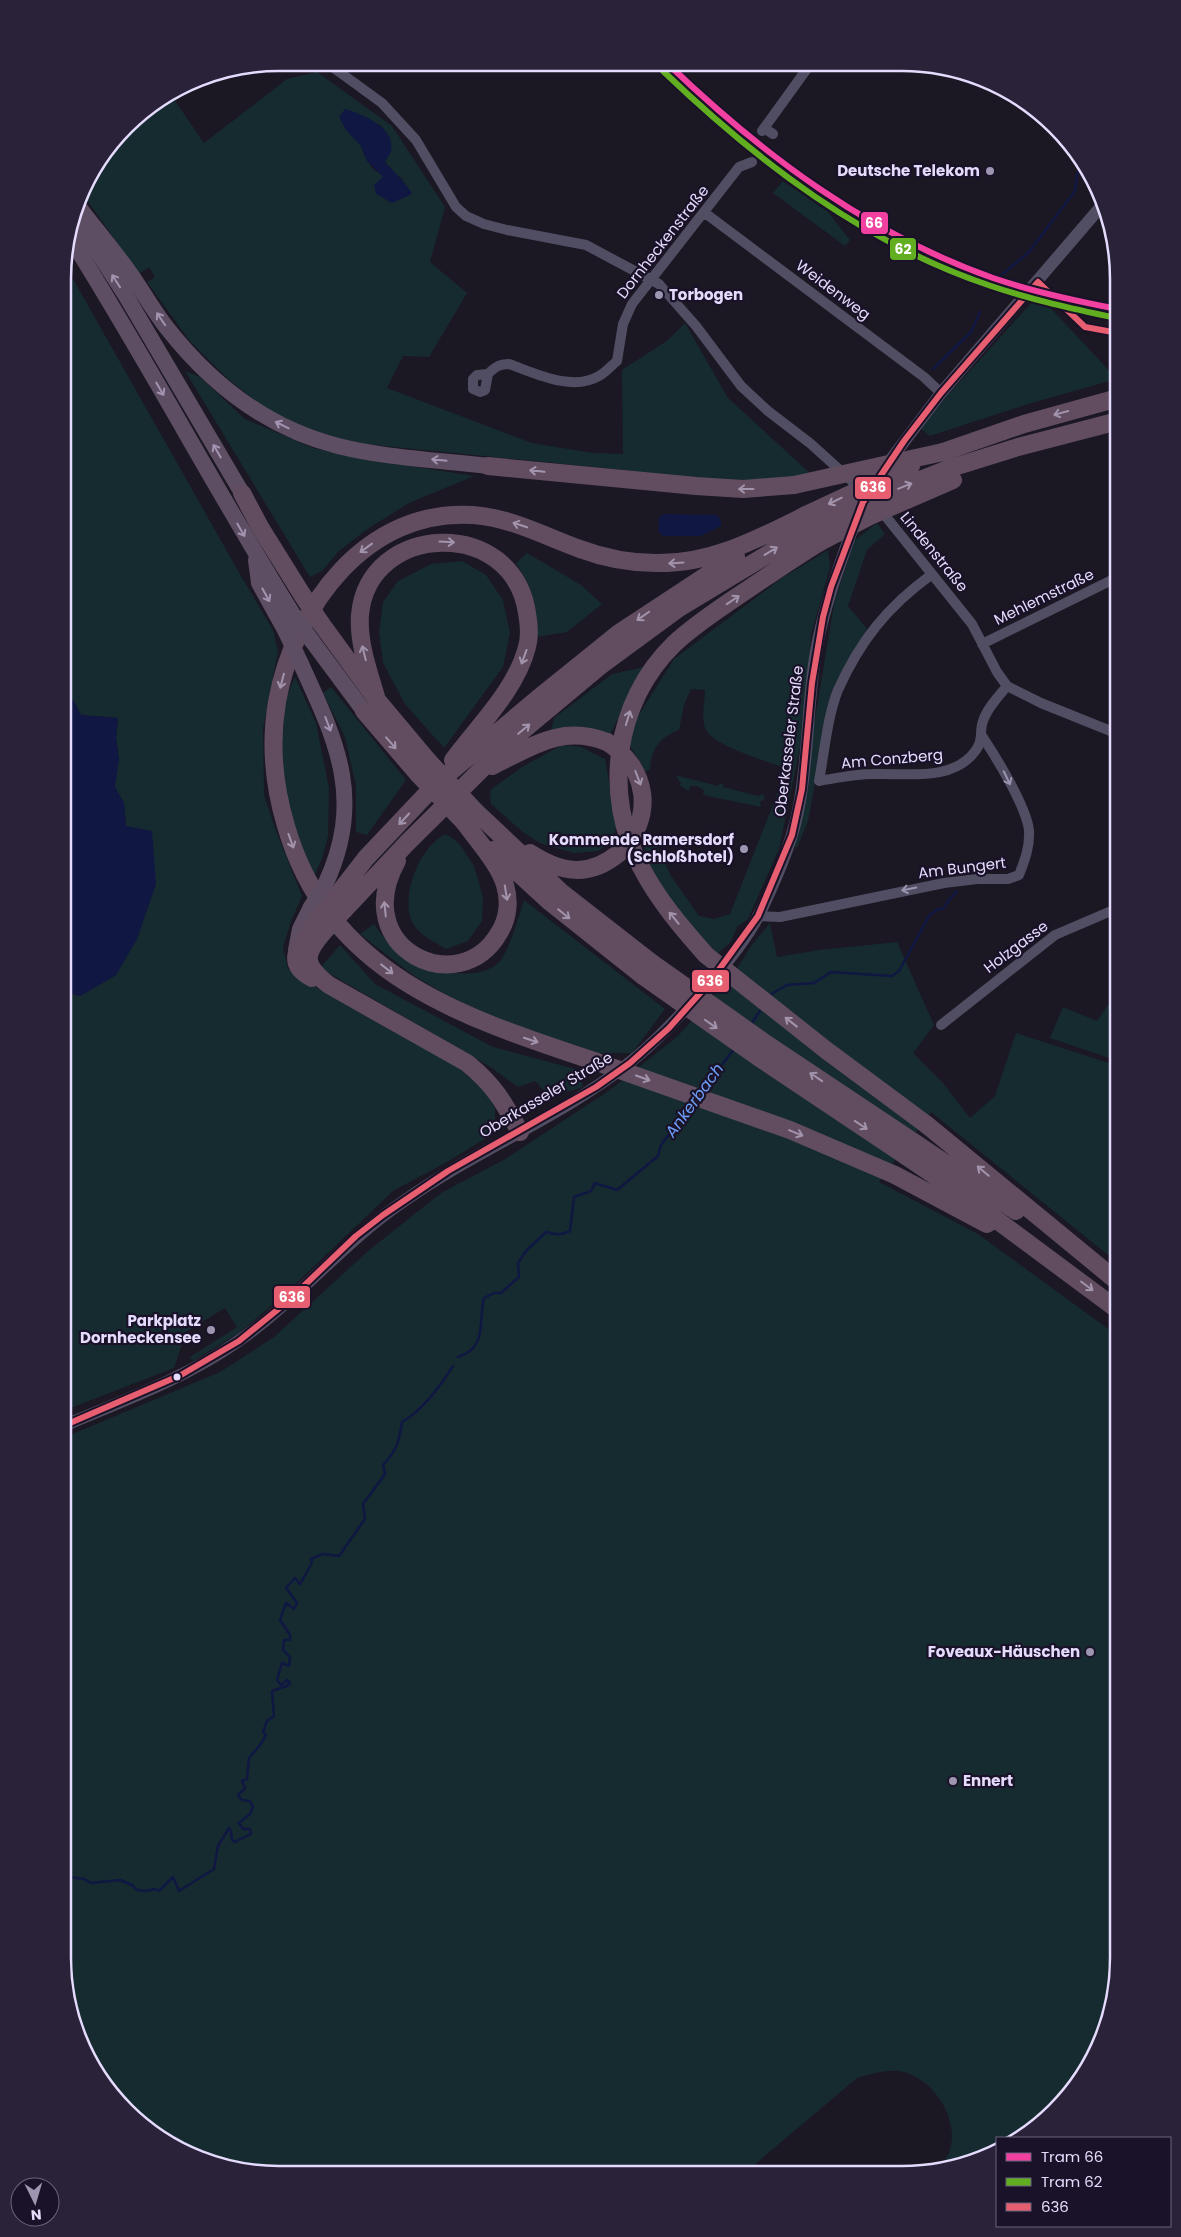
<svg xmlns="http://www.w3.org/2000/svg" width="1181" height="2237" font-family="Poppins,sans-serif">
  <rect width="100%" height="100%" fill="#1b1723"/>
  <path fill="#162b30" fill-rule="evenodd" d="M317,72L392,126L445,207L430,262L467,293L429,357L403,356L387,388L532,443L593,453L623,454L622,370L668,340L685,323L728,398L811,474L781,481L721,482L605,468L364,444L315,433L263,407L227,378L189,340L147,282L155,277L149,267L139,274L82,193L85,183L136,116L171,95L204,143L287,79ZM380,124C389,140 394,145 385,162L396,175L405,180C378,176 370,172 361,146Z
    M783,181L828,212L850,240L845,246L773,193Z
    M64,263L241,576L273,630L278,652L263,729L264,795L276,831L302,896L292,919L283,947L288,969L321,990L451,1062L486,1090L495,1108V1124L488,1137L447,1162L393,1191L285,1294L239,1333L193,1361L190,1357L237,1327L225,1308L186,1332L174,1368L63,1411L64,992L80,996L116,975L156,884L126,826L124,803L114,787L119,759L116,738L118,718L81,715L74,701L64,696Z
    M1033,301L1046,303L1117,379L1028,404L930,436L919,427Z
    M185,371L200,377L245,419L313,448L367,459L474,476L409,503L366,530L338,552L322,571L310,577Z
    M877,523L885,534L867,550L848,606L868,630L833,689L808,821L797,848L794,846L834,604L854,541Z
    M828,550L830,567L811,635L802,738L779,849L748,919L737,927L730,943L718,953L695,933L654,878L642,842L651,832L671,876L699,916L714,919L730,914L778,792L780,766C763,760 711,745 705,728C701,716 705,702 705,690L691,689L684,705L679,730C659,738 652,748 650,769L646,772L628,743L633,724L674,659L782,578Z
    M527,553L581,585L602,604L567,632L536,637C538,605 533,590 516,563Z
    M462,561L486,575L503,600L510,633L503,667L444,748L405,704L383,663L379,633L383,602L398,581L431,564Z
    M644,667L610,734L591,728L551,730L554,718L612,674Z
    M295,677L316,723L329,788L328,836L322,859L314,876C285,808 261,749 295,677Z
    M331,687L406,780L367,835L356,832V786L345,737L323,693Z
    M562,745L581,747L605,759L617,825L611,843L598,851L574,853L542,844L524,833L491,804L490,790L522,767Z
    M675,775L718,786L719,783L723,784V787L758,796L763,794L765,799L760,802L761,807L703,795L704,790L697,786H690L689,791L680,786L681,783Z
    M446,834L459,843L474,866L483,897L482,921L468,941L446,949C433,941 414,933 410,916C403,890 421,845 446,834Z
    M524,900L665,1009L632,1053H598L505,1022L452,998L413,975L360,934L374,924C381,935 389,944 399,952C422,968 478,986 500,961C510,949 519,915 524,900Z
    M770,923L777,957L819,950L897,942L934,1025L913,1053L943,1083L970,1118L995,1096L1016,1033L1118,1066V1263L931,1112L879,1182L978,1234L1118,1336V1972L1102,2041L1074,2090L1023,2138H997V2150L971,2163L935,2169C939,2165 946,2160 948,2155C963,2122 933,2076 899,2071C886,2070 870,2074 857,2078L760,2160L751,2169L749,2174L250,2173L196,2158L136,2121L99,2078L74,2027L63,1958V1438L220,1372L274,1337L368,1251L441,1193L507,1158L610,1090L678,1036L736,970L751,946Z
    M340,945L375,984L493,1047L579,1070L583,1087L550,1097L535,1081L518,1087L492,1068L320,968Z
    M1118,990V1061L1050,1038L1063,1007L1097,1021Z"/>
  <path fill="#0f1742" d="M345,109C363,115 396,127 391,151C390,155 386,159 385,162C395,174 404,180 412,194L392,203L376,194L374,185L383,177L367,161L361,146L346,130L339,117Z
    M665,514L717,515L721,521V526L701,536H663L658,531L659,517Z
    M64,696L74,701L81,715L118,718L116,738L119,759L115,787L124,803L126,826L152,831L156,884L137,939L116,975L80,996L64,992Z"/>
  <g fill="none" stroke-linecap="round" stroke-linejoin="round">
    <path stroke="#0f1742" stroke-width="2.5" d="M986,288L1029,252L1075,191L1077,174L1085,165
      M933,369L971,332L980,312
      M770,997L773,993L787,985L814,983L831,972L892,976L899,971L929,916L936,910L944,908L949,900L957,891
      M751,1024L762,1008
      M701,1092L734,1049
      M458,1357C488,1347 478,1322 484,1298L494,1293H501L519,1277L518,1263L526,1251L546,1232C556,1235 561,1235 570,1231L574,1197L591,1191L595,1183L617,1190L658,1156L661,1145L693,1103
      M63,1876L84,1879L91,1883L120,1880L132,1885L137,1890L146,1891L155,1889L159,1891L173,1877L179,1891L214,1869L218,1846L229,1828L231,1831L232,1840L235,1842L251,1834L250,1829H243L239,1823L250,1814L253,1807L250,1801L242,1800L238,1795L245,1788L242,1781L247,1779L249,1758L260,1745L266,1735L263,1732L267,1721L274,1716L272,1691L287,1686L290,1683L287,1680L281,1685L277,1680L282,1663L289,1666L290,1657L283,1650L284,1640H290V1635L280,1620L286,1603L294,1609L297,1603L286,1588L295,1578L300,1584L312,1563L311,1559L323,1554L339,1556L365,1519L363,1504L385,1474L383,1465C397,1450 399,1442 402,1422C423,1410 440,1386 453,1366"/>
    <path stroke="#514d63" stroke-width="10" d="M327,63L382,103L416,140L456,207L466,216L484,224L507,230L586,245L659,284L696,326L741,386L768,411L811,444L864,492
      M764,128L773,134
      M762,131L809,66
      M705,213L924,377L941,393
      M488,374L485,390L480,392L473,389V379L477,375L488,374C495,367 499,364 509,364C535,373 572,392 599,376C605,373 611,366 617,361L623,324L632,304L739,167L752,162
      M879,508L972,624L997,672L1007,686L1041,703L1118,734
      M931,575C887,607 860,641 838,690C828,714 824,754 819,781C837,778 855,774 873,774C907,773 954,782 976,750C984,739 979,731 983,721C987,708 999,696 1007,686
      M982,644L1118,577
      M758,916L780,917L944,883L977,879H1008L1019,875C1025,860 1030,846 1029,830C1026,806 996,757 982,736
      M941,1025L1055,935L1118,908"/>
    <path stroke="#514d63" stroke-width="12" d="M885,467L941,393L1104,203
      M63,1426C122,1401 184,1379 237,1342C297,1301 343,1242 404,1201C476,1150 559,1118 629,1063C656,1042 679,1016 702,991C723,968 746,941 760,913C775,881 791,846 798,811C809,758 807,704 816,651C824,606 840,564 855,522"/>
    <path stroke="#5e4e63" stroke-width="16" d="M78,206C94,227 111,247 127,269C141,288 152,309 167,328C211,384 267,428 338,446C386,458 438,460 488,466
      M78,221L126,296L242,493
      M69,236C148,361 216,491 294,616
      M256,560L259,583L286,632
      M312,641L364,711
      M301,664C337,742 365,800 325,885
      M296,950L300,929L311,907"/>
    <path stroke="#614d5f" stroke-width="18" d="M943,452L1024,424L1118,398
      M488,466L696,486L743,489L794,485
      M951,468L1018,447L1118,421
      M242,493L260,527L303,596
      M320,622L377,700L429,762
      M377,700C369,672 358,644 360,615C368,522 513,516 527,613C529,624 530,637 527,647C516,690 479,725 453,760
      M364,711L418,774
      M492,766C532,747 561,724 607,742
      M475,811L561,892L652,963
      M493,850L550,902L643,976
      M530,853C561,873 589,878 619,853
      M397,861C348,950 460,1001 499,933C508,919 510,901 505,885C499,864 477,840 464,822
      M335,898L366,858L437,783L541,696L619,633L736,556
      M344,910L407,843L510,741L600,666L679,608L813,527
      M326,929C304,954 301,963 329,985L467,1063C494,1085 503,1101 520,1132
      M706,955C682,928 658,900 641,867C602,795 614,702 674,644C693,626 716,611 738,596C765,578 792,559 820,542
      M312,978C283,963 300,944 314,925
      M597,1062C465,1018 329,976 286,826C274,786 270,743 277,702C294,606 367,508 473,515C512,518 544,536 580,549C604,558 630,563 656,563C711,564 758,539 806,515
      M927,1125L1118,1282
      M915,1143L1016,1211
      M906,1156L959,1192L1118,1310
      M895,1175L987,1224"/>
    <path stroke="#5e4e63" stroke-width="16" d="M294,616L312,641
      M286,632L301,664
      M311,907L325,885"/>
    <path stroke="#614d5f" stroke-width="18" d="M794,485L943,452
      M806,515L911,466
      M813,527L867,501L951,468
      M820,542L870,516L953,480
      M303,596L320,622
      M607,742C649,769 655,818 619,853
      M429,762L475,811
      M418,774L464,822
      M318,918L335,898
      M326,929L344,910
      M706,955L826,1050L927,1125
      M652,963L768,1045L915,1143
      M643,976L758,1057L906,1156
      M597,1062L790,1130L895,1175"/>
    <g stroke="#1a1228" stroke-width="10">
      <path id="bus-1" d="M1038,282L1085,327L1118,333
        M63,1426L181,1375L239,1341L287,1302L356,1236L383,1215L448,1171L596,1087L630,1063L669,1028L710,982L758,916L792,835L802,789L812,683L823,617L831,587L863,502L904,441L941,393L1038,282"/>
    </g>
    <use href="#bus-1" stroke="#e75e71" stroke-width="6"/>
    <g stroke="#1a1228" stroke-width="10">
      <path id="tram-1" d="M669,65C763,155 868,234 993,278C1034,292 1076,301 1118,309"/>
    </g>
    <g stroke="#1a1228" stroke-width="10">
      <path id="tram-2" d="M663,71C758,162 865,244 991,286C1032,300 1074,309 1116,318"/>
    </g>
    <use href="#tram-1" stroke="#f240a1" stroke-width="6"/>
    <use href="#tram-2" stroke="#61af20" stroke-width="6"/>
  </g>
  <defs><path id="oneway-shaft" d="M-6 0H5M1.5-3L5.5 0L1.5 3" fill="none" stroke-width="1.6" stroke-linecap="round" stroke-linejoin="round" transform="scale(1.25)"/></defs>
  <g stroke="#a294b0">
    <use href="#oneway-shaft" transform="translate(116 281) rotate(-123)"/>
    <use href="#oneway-shaft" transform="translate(161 319) rotate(-124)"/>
    <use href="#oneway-shaft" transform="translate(160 389) rotate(60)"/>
    <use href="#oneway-shaft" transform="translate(282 425) rotate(-154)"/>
    <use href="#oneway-shaft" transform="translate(217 451) rotate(-120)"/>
    <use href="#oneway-shaft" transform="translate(439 460) rotate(-174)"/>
    <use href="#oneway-shaft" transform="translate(241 530) rotate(60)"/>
    <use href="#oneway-shaft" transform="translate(266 595) rotate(61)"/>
    <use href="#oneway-shaft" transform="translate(328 724) rotate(69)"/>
  </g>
  <g stroke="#a394ae">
    <use href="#oneway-shaft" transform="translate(1061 413) rotate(165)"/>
    <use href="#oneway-shaft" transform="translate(537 471) rotate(-174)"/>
    <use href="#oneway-shaft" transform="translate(905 486) rotate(-22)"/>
    <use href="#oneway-shaft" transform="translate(746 489) rotate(180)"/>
    <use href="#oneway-shaft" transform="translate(835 501) rotate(154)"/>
    <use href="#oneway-shaft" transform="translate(520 525) rotate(-162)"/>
    <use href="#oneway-shaft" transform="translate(447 542) rotate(3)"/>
    <use href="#oneway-shaft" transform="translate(366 548) rotate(144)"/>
    <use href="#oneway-shaft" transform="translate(771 551) rotate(-31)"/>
    <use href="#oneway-shaft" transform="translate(676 563) rotate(176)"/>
    <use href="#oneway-shaft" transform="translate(733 600) rotate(-34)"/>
    <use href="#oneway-shaft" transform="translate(643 616) rotate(145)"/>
    <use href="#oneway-shaft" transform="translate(364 653) rotate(-104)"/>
    <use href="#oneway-shaft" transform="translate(524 657) rotate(110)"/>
    <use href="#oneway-shaft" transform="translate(282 681) rotate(105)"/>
    <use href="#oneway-shaft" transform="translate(628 718) rotate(-73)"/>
    <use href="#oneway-shaft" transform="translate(524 729) rotate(-40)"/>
    <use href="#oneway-shaft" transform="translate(391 743) rotate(49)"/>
    <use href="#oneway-shaft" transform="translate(638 778) rotate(69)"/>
    <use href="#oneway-shaft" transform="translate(404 819) rotate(133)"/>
    <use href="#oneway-shaft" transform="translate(291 841) rotate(70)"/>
    <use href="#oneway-shaft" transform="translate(506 893) rotate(81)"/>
    <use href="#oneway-shaft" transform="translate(385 909) rotate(-96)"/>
    <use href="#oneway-shaft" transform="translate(564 914) rotate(39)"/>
    <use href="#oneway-shaft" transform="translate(674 918) rotate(-129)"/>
    <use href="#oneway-shaft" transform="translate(387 969) rotate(38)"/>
    <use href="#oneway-shaft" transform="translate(791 1022) rotate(-142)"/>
    <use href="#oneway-shaft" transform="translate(711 1024) rotate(35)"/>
    <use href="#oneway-shaft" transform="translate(531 1040) rotate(18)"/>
    <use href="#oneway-shaft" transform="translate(816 1077) rotate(-146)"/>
    <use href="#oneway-shaft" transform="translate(643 1078) rotate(19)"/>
    <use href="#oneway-shaft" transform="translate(861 1125) rotate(34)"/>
    <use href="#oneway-shaft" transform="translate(796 1133) rotate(22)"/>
    <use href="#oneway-shaft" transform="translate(983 1171) rotate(-140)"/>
    <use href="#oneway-shaft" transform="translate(1087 1286) rotate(37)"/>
  </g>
  <g stroke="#9b94b0">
    <use href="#oneway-shaft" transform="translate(1007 778) rotate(64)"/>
    <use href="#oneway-shaft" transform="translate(909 889) rotate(169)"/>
  </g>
  <g fill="#9e96b1" stroke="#1a1228" stroke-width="2">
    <circle cx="990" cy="171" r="5"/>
    <circle cx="659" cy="295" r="5"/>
    <circle cx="744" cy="849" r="5"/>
    <circle cx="211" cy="1330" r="5"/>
    <circle cx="1090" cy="1652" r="5"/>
    <circle cx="953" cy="1781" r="5"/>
  </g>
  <circle fill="#e5dbfd" stroke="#1a1228" stroke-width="2" cx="177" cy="1377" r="4.5"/>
  <g text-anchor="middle" stroke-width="4.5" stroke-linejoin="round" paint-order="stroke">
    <g font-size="15" font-weight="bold" fill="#e5dbfd" stroke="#1a1228" text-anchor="end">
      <text x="980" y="176">Deutsche Telekom</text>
      <text x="669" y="300" text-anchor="start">Torbogen</text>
      <text x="734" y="845">Kommende Ramersdorf<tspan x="734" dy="17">(Schloßhotel)</tspan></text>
      <text x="201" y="1326">Parkplatz<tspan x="201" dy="17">Dornheckensee</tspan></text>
      <text x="1080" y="1657">Foveaux-Häuschen</text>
      <text x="963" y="1786" text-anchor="start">Ennert</text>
    </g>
    <g font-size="15" fill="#e5dbfd" stroke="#1a1228">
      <text transform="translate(663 242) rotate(-52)" y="5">Dornheckenstraße</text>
      <text transform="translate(833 290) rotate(37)" y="5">Weidenweg</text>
      <text transform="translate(934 552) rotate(51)" y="5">Lindenstraße</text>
      <text transform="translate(1044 597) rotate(-26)" y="5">Mehlemstraße</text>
      <text transform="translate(789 741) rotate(-83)" y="5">Oberkasseler Straße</text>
      <text transform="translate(892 759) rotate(-5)" y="5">Am Conzberg</text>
      <text transform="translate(962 868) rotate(-7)" y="5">Am Bungert</text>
      <text transform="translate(1016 947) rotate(-37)" y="5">Holzgasse</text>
      <text transform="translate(546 1095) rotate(-31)" y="5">Oberkasseler Straße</text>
    </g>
    <g font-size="16" font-style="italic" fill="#6e9ef8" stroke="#1a1228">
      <text transform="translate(694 1100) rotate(-54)" y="6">Ankerbach</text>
    </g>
  </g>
  <path d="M0 0H1181V2237H0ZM279 71H902A208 208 0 0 1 1110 279V1958A208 208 0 0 1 902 2166H279A208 208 0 0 1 71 1958V279A208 208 0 0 1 279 71Z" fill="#2a2239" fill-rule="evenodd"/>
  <path fill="none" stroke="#e5dbfd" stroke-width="2.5" d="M279 71H902A208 208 0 0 1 1110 279V1958A208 208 0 0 1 902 2166H279A208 208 0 0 1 71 1958V279A208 208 0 0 1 279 71Z"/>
  <g stroke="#1a1228" stroke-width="2">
    <rect x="860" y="211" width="29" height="24" rx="5" fill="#f240a1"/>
    <rect x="889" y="237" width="28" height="24" rx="5" fill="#61af20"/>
    <rect x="854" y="476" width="38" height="24" rx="5" fill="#e75e71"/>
    <rect x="691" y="969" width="39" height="24" rx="5" fill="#e75e71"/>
    <rect x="273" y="1285" width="38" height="24" rx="5" fill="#e75e71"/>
  </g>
  <g font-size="14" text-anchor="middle" font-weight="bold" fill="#fff">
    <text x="874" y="228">66</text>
    <text x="903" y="254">62</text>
    <text x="873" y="492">636</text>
    <text x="710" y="986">636</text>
    <text x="292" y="1302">636</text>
  </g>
  <rect x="996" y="2137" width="175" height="90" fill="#1a1228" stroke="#6b627d"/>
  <rect x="1006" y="2153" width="25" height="8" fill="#f240a1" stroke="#6b627d"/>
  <text x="1041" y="2162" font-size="15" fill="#e5dbfd">Tram 66</text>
  <rect x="1006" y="2178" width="25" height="8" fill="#61af20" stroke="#6b627d"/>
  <text x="1041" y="2187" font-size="15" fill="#e5dbfd">Tram 62</text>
  <rect x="1006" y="2203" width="25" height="8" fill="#e75e71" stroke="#6b627d"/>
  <text x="1041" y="2212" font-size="15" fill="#e5dbfd">636</text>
  <g transform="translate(35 2202) rotate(175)"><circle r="24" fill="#1a1228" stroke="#6b627d"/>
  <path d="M0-4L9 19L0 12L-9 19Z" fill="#9e96b1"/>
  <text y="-8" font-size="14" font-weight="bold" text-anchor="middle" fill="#e5dbfd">N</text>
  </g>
</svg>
